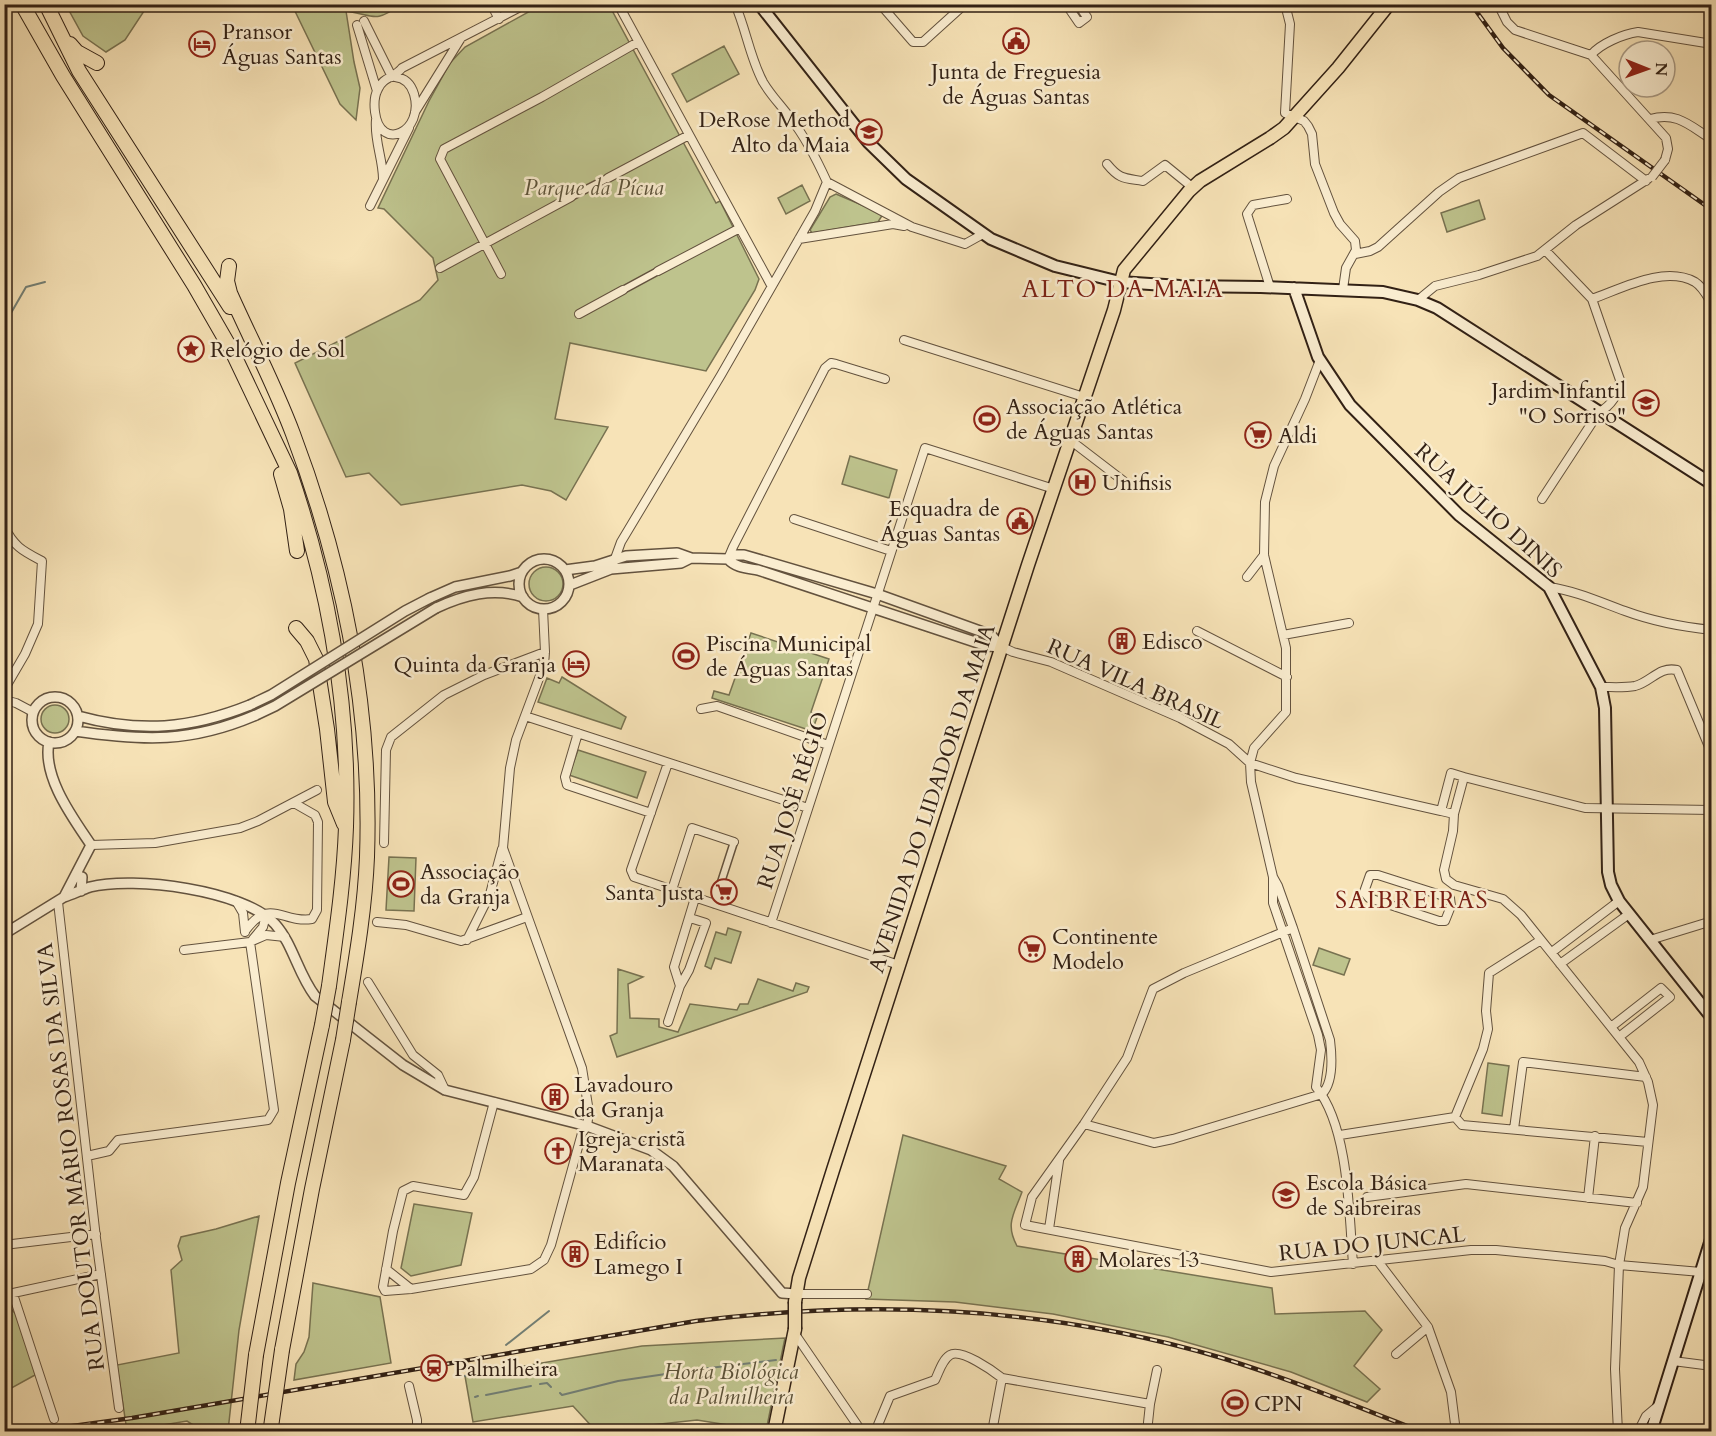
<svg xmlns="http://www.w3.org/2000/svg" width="1716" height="1436" font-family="Cardo,serif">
  <rect width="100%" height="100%" fill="#f7e3b7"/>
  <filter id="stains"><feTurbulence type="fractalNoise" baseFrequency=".00333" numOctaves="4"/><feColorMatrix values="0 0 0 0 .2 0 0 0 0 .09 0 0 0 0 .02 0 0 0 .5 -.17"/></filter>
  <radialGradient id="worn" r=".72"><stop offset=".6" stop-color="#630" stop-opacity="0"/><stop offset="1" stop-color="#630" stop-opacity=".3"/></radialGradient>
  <path fill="#bec38d" stroke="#787251" stroke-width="1.5" d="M66,5H107L118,10L131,5H148L125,40L106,52L83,36Z
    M292,5H400C374,24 374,15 346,11L354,62L360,88L356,120L340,104Z
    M541,5H609L716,203L720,201L759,279L755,290L706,371L570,343L555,419L608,427L566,500L551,491L522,485L401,505L369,473L346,477L295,363L420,300L438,280L433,258L384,209L378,208L429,101L450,63L465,47Z
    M724,46L739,74L687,102L672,74Z
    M802,185L810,201L786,214L778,198Z
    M836,194L883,214L878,222L812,233L810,230L830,197Z
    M1479,200L1485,219L1447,232L1441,213Z
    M850,456L897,470L889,498L842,484Z
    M529 584a17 17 0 1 1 34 0a17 17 0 1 1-34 0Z
    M751,633L829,659L811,712L818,715L812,731L712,698L714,691L729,695Z
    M562,677L626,717L621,729L538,702L547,678L559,683Z
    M41 719a14 14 0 1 1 28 0a14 14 0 1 1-28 0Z
    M578,750L646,772L637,798L569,775Z
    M389,857L416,858L414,911L386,910Z
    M728,928L741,932L731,963L715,958L711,969L705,966L716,932L726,935Z
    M1319,948L1350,959L1344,975L1313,965Z
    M618,969L643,977L628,984L630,1018L659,1019V1027L678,1032L690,1004L737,1010L740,1004H748L758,979L793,991L796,983L809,987L807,992L617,1057L610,1036L617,1033Z
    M1488,1063L1509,1066L1502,1116L1482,1113Z
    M903,1135L1006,1166L999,1179L1022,1192C1014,1214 1005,1224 1017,1246L1272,1288L1275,1314L1365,1311L1382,1330L1354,1366L1380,1389L1367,1402L1291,1372L1168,1337L1053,1314L955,1302L866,1299Z
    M414,1204L472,1213L461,1265L411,1276L401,1268Z
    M259,1216L239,1330L228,1431H198V1428L187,1421L127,1431L117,1365L179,1353L171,1270L182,1260L178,1246L181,1237L216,1229Z
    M313,1283L380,1297L391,1363L294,1380L296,1364L304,1352L309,1337Z
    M4,1303C26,1318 32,1351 35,1375L8,1390L4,1388Z
    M785,1338L766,1431L697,1420L596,1431L573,1406L473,1422L465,1376L642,1346Z"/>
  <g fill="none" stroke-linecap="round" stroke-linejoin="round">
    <path stroke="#737f75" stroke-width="2" d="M4,332L11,313L26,287L45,282
      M506,1345L549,1311
      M701,1369L776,1360
      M464,1376L507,1368
      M540,1384L547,1383L551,1387
      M560,1393L562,1395L618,1381L693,1370
      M486,1395L531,1386
      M475,1397L478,1396"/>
    <g stroke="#63523e" stroke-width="9">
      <path id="pedestrian" d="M571,197L608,178
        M623,290L658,271
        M714,904L734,842"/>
    </g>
    <g stroke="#63523e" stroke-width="10">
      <path id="minor" d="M491,4L499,19
        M618,4L771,285
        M880,4L913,42H923L965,4
        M1066,4L1079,23L1087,17L1078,4
        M1285,4L1290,24L1285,113L1304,121L1308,126L1312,134L1315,164L1334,213L1340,224L1355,241L1356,250L1346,268L1343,289
        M1498,4L1507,22L1515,30L1591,55L1666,138L1668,149L1665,160
        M364,21L392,77
        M357,25L377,91
        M1591,55C1600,44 1623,34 1638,32L1712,44
        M395,77C405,78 411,84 414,94C425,132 380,153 375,112C374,104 374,96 378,89C383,77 394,78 402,68L526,4
        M415,112L461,38
        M1650,119C1676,112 1688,124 1708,137
        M376,120C374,140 383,159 383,179
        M1107,164C1120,180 1125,178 1143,181L1165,165L1192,187
        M608,178L689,135
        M827,182L912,227L965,244L983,234
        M370,206L409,128
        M799,239L893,224L904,226
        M1355,254L1370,251L1378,247L1439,192L1459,178L1583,133L1646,181
        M440,268L571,197
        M658,271L740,228
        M501,274L440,159L444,149L542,97L638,42
        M1270,287L1247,214L1253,205L1287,199
        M1592,299C1621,289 1664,265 1695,282C1703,287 1707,296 1712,304
        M1418,300L1435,286L1479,275L1537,256L1576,225L1648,179
        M579,314L623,290
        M904,340L1084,397
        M1320,360L1305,399L1274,466L1265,502L1264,555L1286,648V712L1254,748L1250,763L1251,782L1273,877V903L1318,1035L1321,1050L1316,1087C1349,1127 1349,1214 1353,1264
        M1070,440L1130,486
        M1542,499L1599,412C1611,406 1619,394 1620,380L1592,299L1545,250
        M794,519L891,551
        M4,526C14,547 23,551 42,561L38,624L25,654L4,690
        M728,559L733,547L825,368L831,363L836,364L885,379
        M613,564L621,542L721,375L815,211L827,182C817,160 806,138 791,119C781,105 772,97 763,82C750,58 746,29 735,4
        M1247,577L1264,555
        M1549,587C1576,591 1600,602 1625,611C1652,621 1683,627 1712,630
        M1197,631L1287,677
        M1283,635L1349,623
        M1002,647L1013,652L1051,662L1180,718L1229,744L1250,763L1296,778L1441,811
        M1601,687C1612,687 1624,688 1635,686C1651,682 1659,666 1677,670L1712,754
        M4,700L16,703L33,712
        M701,709L717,706L828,745
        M525,716L808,808
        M578,733L565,777L567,785L651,813
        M668,763L631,870L634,877L899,965
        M1464,777L1585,808L1712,810
        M1454,814L1441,811L1451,773L1464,777L1454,814L1453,831L1444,870L1446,879L1454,885L1503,899L1521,915L1639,1062L1648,1082L1653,1105L1643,1187L1625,1228L1619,1265L1615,1369L1618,1432
        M384,843L386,750L391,737L444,695L484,675L545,652
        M91,845L155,843L240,828L258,821L317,790
        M1370,875H1378L1450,898L1451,906L1445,921H1439L1369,898L1364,892Z
        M1273,877L1278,886L1293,928L1330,1040C1332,1056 1334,1082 1322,1094
        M672,890L692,828L734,842
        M236,901L243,913L245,932
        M58,902L96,1238L119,1408
        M690,918L706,923L689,970L680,986L674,967L695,898
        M377,922L406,925L461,941L527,917
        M771,923L925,448L1054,489
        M1293,928L1184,973L1153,989L1127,1058L1084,1124L1032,1197L1025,1225L1271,1272L1471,1250H1496L1605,1261L1619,1265L1701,1272
        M245,931C271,896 282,924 312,919L317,910L318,822L315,815L294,803
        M253,939L263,927L266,915
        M467,940L490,894L502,849
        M1650,940L1712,921
        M184,950L250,942L266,935L285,937
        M1552,952L1619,901
        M1560,964L1629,914
        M368,982L413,1055L438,1075L445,1090
        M668,1022L680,986
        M1611,1027L1661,988L1670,997L1619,1037
        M494,1102L474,1177L464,1195L413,1186L403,1191L393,1231L383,1287L385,1291L411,1289L531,1269L544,1260L551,1245L582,1133L587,1126L589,1112L582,1068L503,848L510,768L516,740L544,665L545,652L543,609
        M1455,1117L1462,1125L1648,1142
        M1084,1124L1154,1143L1173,1139L1322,1094
        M1514,1129L1523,1062L1646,1077
        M1340,1135L1455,1117L1483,1049L1488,1029L1486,1011L1489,973L1541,940
        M87,1156L109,1151L118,1140L268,1120L274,1110L250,942
        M1367,1197L1466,1184L1637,1203
        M1588,1198L1595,1136
        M1049,1229L1059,1161
        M4,1245L96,1234
        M1377,1260L1428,1327L1396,1354
        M386,1269L411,1289
        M13,1294L54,1419
        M796,1294H867
        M4,1295L101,1274
        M1428,1327L1451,1392L1456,1432
        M795,1334L862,1432
        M1673,1361L1712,1366
        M409,1386L417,1420V1432
        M875,1432L890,1396L935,1380C939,1372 942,1360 950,1355C961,1348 993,1371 1002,1378L1150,1404
        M992,1432L1002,1378
        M1147,1432L1150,1404L1157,1370
        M1638,1432L1646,1416L1659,1405"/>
    </g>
    <g stroke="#63523e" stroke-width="12">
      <path id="tertiary" d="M519 584a25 25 0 1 1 50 0a25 25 0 1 1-50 0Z
        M728,559C736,568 747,568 758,570L987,646L1002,647
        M565,570L595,566L626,556L677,553L691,558L728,559L735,555H744L877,594L991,635L1002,647
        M570,585L611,569L681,563L691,558
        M430,598L455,587L510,576L522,572
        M436,608C464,595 493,587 523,597
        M32 720a23 23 0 1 1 46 0a23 23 0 1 1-46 0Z
        M78,716C140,733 190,729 250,705
        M75,731C144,741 191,743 256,715
        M81,891L82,877
        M64,897C73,894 81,890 90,887C134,876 244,890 275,924C293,944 298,974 315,996L403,1065L445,1090L587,1126L651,1150L673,1166L782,1293L796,1294
        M4,934L64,897L91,845C73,818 42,777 49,742"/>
    </g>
    <g stroke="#322115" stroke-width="14">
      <path id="secondary" d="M759,4L868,142L906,179L991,239L1055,266L1120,282L1180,286L1261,287L1383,292L1418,300L1437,308L1712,484
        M1294,288L1318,357L1350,405L1459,515L1549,587L1601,687L1605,708L1608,872L1611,885L1619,901L1712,1018
        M1651,1432L1712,1236"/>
    </g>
    <g stroke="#322115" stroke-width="15">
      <path id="primary" d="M795,1302L799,1278L833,1170L1028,565L1114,310L1124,270L1189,191L1200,181L1270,138L1284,128L1338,68L1389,4
        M774,1432L795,1329"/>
    </g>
    <g stroke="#322115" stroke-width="16">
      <path id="motorway" d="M22,4L63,76L194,285L232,351L290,473C329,587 350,707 346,827C344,881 336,934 329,986
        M46,4L79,71L230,307
        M70,44L77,52L97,63
        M229,266L227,281L230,293C251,340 275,386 293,434C344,569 372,713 367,857C365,906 357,954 349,1002
        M281,474L291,509L297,551
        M296,628L307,641L316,659L327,729L335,802L344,824
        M282,1350L312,1189L343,1040
        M256,1355L288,1183L322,1025"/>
    </g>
    <use href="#pedestrian" stroke="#faedd0" stroke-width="6"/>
    <use href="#minor" stroke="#faedd0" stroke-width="8"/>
    <use href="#tertiary" stroke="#faedd0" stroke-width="9"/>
    <use href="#secondary" stroke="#faedd0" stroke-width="10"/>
    <use href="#primary" stroke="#f7e3b7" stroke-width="12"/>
    <use href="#motorway" stroke="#f7e3b7" stroke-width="14"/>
    <g stroke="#322115" stroke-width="4.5">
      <path id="rail" d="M1471,4L1503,48L1549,95L1712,210
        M28,1432L132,1418L696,1321C872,1299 1051,1307 1222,1358C1290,1379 1356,1406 1422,1432"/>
    </g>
    <use href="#rail" stroke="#faedd0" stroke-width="2" stroke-dasharray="7" stroke-linecap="butt"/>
    <g stroke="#63523e" stroke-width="10" stroke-linecap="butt">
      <path id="minor-bridge" d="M1652,177L1665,160"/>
    </g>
    <g stroke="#63523e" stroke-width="12" stroke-linecap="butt">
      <path id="tertiary-bridge" d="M250,705L271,695L405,611L430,598
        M256,715L275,706L436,608"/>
    </g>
    <g stroke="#322115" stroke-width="15" stroke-linecap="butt">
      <path id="primary-bridge" d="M795,1302V1329"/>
    </g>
    <g stroke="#322115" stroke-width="16" stroke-linecap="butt">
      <path id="motorway-bridge" d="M322,1025L329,986
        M343,1040L349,1002
        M271,1427L282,1350
        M247,1432L256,1355"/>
    </g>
    <use href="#minor-bridge" stroke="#faedd0" stroke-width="8"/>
    <use href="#tertiary-bridge" stroke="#faedd0" stroke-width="9"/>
    <use href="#primary-bridge" stroke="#f7e3b7" stroke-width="12"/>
    <use href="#motorway-bridge" stroke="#f7e3b7" stroke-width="14"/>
  </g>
  <defs>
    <g id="civic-ring" transform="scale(1.35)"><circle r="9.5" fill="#faedd0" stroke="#8f2418" stroke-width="1.5"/><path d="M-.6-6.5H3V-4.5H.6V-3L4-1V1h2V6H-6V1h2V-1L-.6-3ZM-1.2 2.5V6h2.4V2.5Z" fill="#8f2418"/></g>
    <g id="hotel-ring" transform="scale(1.35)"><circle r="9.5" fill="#faedd0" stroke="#8f2418" stroke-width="1.5"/><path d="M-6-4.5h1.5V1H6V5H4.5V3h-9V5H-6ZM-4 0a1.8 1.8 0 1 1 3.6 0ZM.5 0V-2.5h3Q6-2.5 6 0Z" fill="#8f2418"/></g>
    <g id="school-ring" transform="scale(1.35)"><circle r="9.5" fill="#faedd0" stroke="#8f2418" stroke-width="1.5"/><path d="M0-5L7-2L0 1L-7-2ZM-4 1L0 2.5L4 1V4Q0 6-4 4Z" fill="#8f2418"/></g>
    <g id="sight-ring" transform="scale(1.35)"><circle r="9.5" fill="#faedd0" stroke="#8f2418" stroke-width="1.5"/><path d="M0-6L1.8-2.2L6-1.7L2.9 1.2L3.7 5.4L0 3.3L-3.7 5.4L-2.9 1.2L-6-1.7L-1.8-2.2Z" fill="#8f2418"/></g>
    <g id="stadium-ring" transform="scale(1.35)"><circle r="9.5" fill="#faedd0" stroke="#8f2418" stroke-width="1.5"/><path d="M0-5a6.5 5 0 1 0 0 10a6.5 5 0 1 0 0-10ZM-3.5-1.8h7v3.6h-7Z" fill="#8f2418"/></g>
    <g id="supermarket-ring" transform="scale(1.35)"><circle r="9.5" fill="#faedd0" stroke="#8f2418" stroke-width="1.5"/><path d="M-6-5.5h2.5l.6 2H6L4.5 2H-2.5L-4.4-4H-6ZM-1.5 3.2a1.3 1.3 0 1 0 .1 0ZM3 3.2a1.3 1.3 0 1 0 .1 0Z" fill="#8f2418"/></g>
    <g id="hospital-ring" transform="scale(1.35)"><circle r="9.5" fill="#faedd0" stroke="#8f2418" stroke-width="1.5"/><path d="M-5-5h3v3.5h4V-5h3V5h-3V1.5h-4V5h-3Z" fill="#8f2418"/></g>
    <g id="building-ring" transform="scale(1.35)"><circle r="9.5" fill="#faedd0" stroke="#8f2418" stroke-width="1.5"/><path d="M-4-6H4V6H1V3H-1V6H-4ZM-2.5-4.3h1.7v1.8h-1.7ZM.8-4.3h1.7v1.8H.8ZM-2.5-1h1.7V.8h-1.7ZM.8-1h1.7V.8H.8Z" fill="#8f2418"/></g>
    <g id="church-ring" transform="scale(1.35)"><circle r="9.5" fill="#faedd0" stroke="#8f2418" stroke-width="1.5"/><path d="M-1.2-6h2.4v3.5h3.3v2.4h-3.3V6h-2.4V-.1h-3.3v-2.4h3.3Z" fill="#8f2418"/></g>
    <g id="station-ring" transform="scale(1.35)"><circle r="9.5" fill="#faedd0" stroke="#8f2418" stroke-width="1.5"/><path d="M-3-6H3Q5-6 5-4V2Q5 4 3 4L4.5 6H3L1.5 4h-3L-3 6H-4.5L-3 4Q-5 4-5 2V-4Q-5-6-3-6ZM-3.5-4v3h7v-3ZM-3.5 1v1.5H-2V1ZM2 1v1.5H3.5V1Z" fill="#8f2418"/></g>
  </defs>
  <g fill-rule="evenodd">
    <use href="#civic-ring" x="1016" y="41"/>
    <use href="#hotel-ring" x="202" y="44"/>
    <use href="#school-ring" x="869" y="132"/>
    <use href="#sight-ring" x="191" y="349"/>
    <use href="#school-ring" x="1646" y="403"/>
    <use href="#stadium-ring" x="987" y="419"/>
    <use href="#supermarket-ring" x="1258" y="435"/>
    <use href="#hospital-ring" x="1082" y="482"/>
    <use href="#civic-ring" x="1020" y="521"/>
    <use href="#building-ring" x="1122" y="641"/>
    <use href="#stadium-ring" x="686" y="656"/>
    <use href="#hotel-ring" x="576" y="664"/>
    <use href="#stadium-ring" x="401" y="884"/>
    <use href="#supermarket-ring" x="724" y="892"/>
    <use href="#supermarket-ring" x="1032" y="949"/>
    <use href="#building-ring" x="555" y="1097"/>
    <use href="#church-ring" x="558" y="1151"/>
    <use href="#school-ring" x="1286" y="1195"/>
    <use href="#building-ring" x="575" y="1254"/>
    <use href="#building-ring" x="1078" y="1259"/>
    <use href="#station-ring" x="434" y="1368"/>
    <use href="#stadium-ring" x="1235" y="1403"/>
  </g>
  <g text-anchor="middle" stroke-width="5" stroke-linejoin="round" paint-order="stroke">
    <g font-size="22" fill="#322115" stroke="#faedd0" text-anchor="start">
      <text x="222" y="39">Pransor<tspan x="222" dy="25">Águas Santas</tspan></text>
      <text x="1016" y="79" text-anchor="middle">Junta de Freguesia<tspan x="1016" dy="25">de Águas Santas</tspan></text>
      <text x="850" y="127" text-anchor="end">DeRose Method<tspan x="850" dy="25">Alto da Maia</tspan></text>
      <text x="210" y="357">Relógio de Sol</text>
      <text x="1626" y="398" text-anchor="end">Jardim Infantil<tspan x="1626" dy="25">"O Sorriso"</tspan></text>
      <text x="1006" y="414">Associação Atlética<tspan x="1006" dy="25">de Águas Santas</tspan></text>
      <text x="1278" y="443">Aldi</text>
      <text x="1102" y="490">Unifisis</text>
      <text x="1000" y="516" text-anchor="end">Esquadra de<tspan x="1000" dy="25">Águas Santas</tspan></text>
      <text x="1142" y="649">Edisco</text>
      <text x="706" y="651">Piscina Municipal<tspan x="706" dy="25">de Águas Santas</tspan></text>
      <text x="556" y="672" text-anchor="end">Quinta da Granja</text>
      <text x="420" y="879">Associação<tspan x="420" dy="25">da Granja</tspan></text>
      <text x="704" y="900" text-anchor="end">Santa Justa</text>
      <text x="1052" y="944">Continente<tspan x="1052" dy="25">Modelo</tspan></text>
      <text x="574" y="1092">Lavadouro<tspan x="574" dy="25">da Granja</tspan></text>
      <text x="578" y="1146">Igreja cristã<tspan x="578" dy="25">Maranata</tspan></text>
      <text x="1306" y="1190">Escola Básica<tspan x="1306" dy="25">de Saibreiras</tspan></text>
      <text x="594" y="1249">Edifício<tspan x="594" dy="25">Lamego I</tspan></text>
      <text x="1098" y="1267">Molares 13</text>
      <text x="454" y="1376">Palmilheira</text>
      <text x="1254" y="1411">CPN</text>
    </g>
    <g font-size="22" font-style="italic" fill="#5c5239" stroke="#faedd0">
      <text x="594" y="195">Parque da Pícua</text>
      <text x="731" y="1379">Horta Biológica<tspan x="731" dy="25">da Palmilheira</tspan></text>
    </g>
    <g font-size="22" fill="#322115" stroke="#faedd0">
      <text transform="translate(1489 510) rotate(42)" y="8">RUA JÚLIO DINIS</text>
      <text transform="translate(1136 683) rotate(24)" y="8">RUA VILA BRASIL</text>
      <text transform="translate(931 798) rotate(-72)" y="8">AVENIDA DO LIDADOR DA MAIA</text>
      <text transform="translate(792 800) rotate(-72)" y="8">RUA JOSÉ RÉGIO</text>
      <text transform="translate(70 1157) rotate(-97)" y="8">RUA DOUTOR MÁRIO ROSAS DA SILVA</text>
      <text transform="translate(1372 1243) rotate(-6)" y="8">RUA DO JUNCAL</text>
    </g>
    <g font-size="24" letter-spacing="1.5" fill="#7a1f14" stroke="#faedd0">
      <text x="1123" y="297">ALTO DA MAIA</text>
      <text x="1412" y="908">SAIBREIRAS</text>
    </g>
  </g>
  <rect width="1716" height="1436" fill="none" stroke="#f7e3b7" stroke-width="24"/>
  <rect x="6" y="6" width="1704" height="1424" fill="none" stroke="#322115" stroke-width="3"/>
  <rect x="12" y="12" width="1692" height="1412" fill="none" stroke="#322115" stroke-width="1.5"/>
  <g transform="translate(1647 69) rotate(91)"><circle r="28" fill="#faedd0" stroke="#aa9b85" stroke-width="1.5"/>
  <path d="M0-4.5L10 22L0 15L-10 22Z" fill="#8f2418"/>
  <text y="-9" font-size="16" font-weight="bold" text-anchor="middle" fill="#322115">N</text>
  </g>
  <rect width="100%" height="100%" filter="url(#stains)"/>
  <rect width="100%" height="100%" fill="url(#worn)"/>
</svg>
